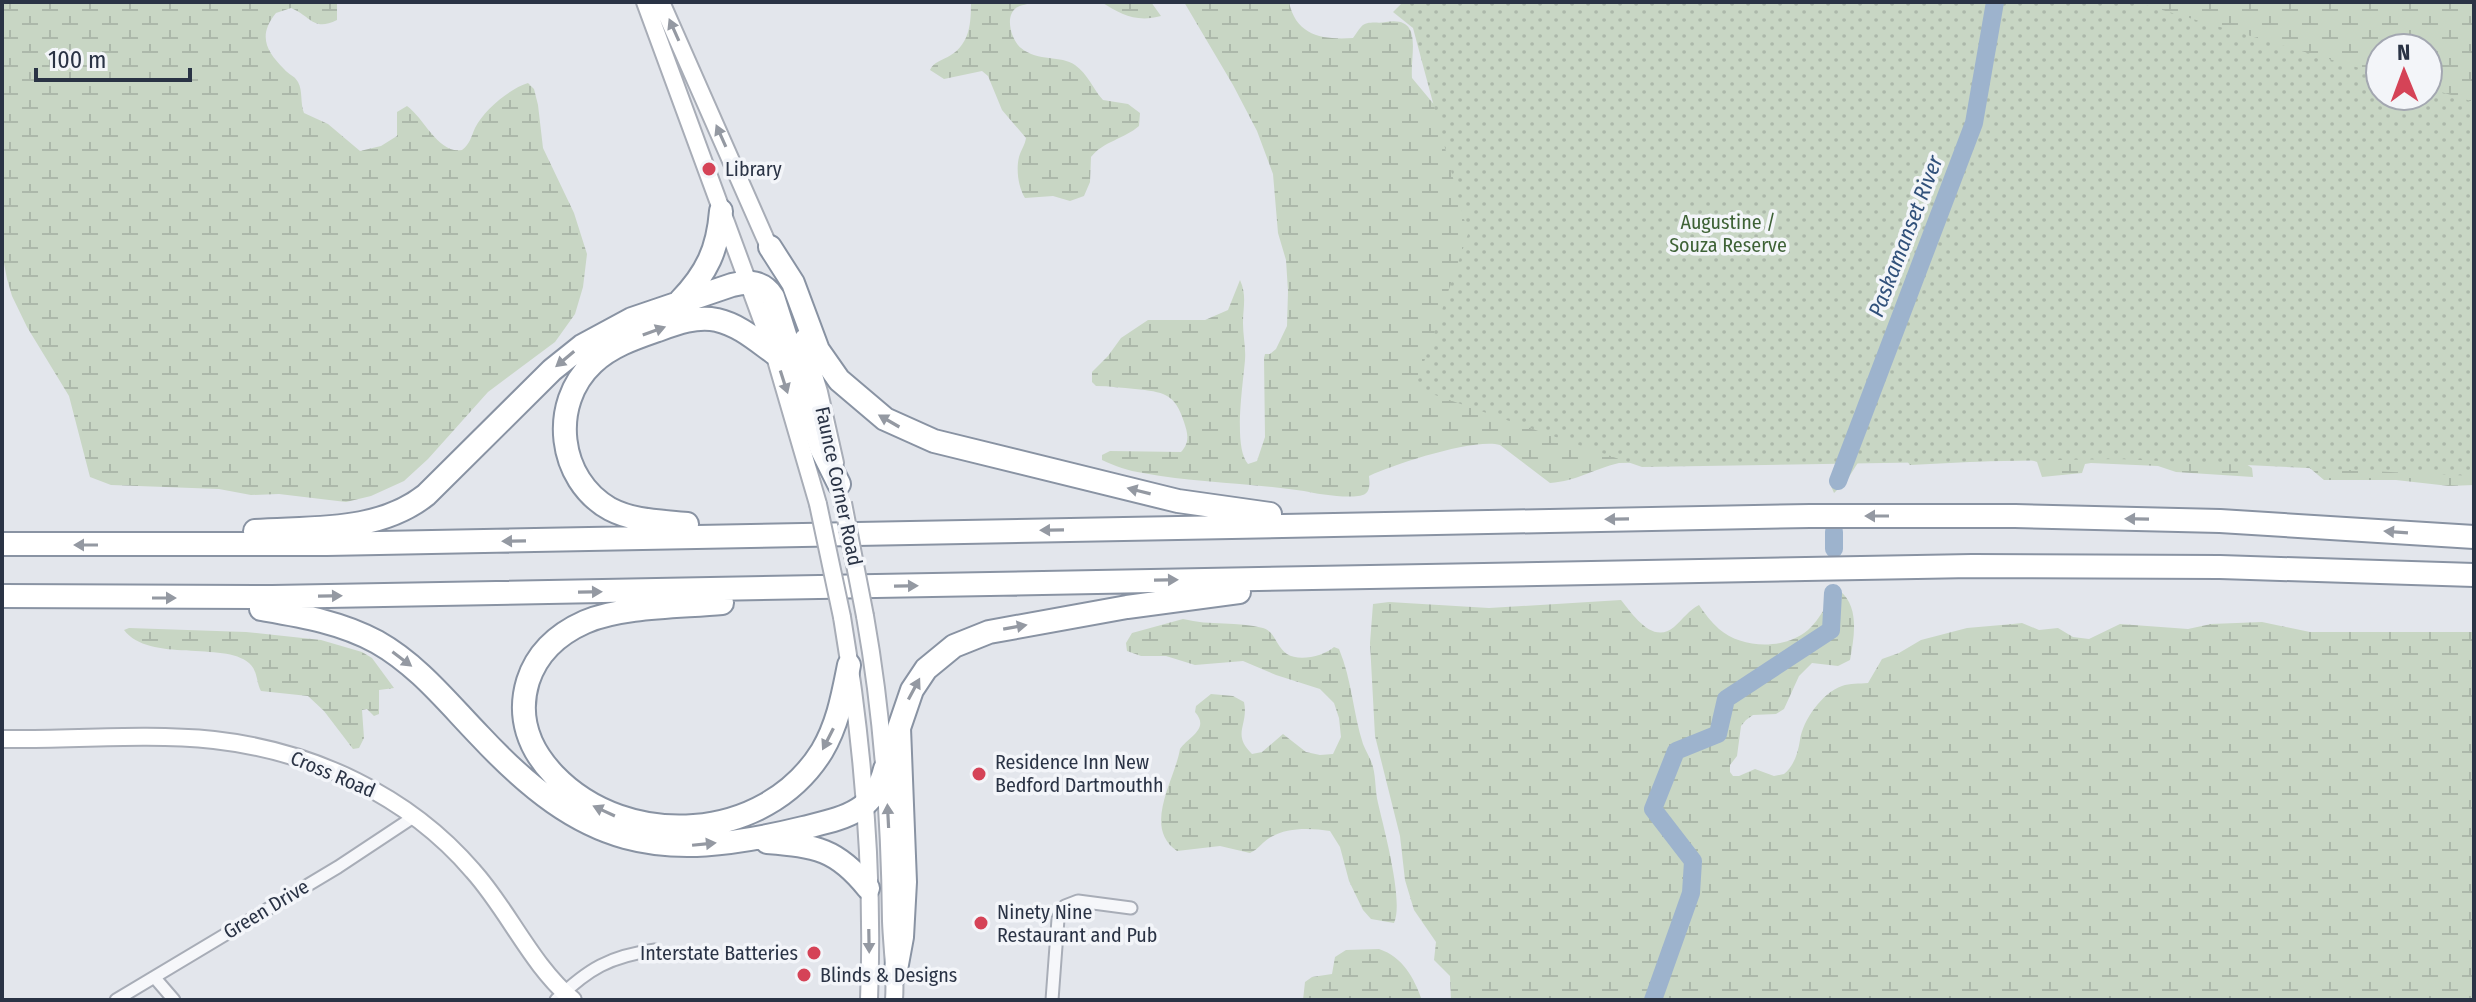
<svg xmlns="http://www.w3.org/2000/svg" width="2476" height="1002" font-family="'Fira Sans Condensed',sans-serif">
  <defs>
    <pattern id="wetland-marsh" width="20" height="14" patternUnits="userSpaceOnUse" patternTransform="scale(2)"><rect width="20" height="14" fill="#c8d6c4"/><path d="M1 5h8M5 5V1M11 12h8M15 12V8" fill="none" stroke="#acb8aa"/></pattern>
    <pattern id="park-dots" width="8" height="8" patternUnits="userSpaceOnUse" patternTransform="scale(2)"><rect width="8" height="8" fill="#c8d6c4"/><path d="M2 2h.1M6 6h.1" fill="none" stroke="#acb8aa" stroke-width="1.8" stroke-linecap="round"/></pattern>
  </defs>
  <rect width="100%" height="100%" fill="#e3e6ec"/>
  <path fill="url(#wetland-marsh)" fill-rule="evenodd" d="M2,2H337V20C313,32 311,16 291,8L276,13C257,36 267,52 284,69C289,75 294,75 298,82C303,91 300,103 304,113L328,124L360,151L381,146L397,136V112L407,106C425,119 438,154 462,150C470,144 471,137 475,128C484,110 509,89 528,83L534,89L538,105L543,148L574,213L587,254L583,287L575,314L555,342L488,392L428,459L404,481L371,496L346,502L279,494L251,495L219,489L111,485L90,477L69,396L27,327L12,296L7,279L2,253Z
    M971,2H1034C1029,4 1020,5 1016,8C1004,17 1012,41 1021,48C1038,62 1061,55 1075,65C1088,74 1093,89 1103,100L1128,104L1140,113L1139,126C1124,139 1104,141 1091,157L1090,182L1084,196L1070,201L1053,196L1025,198C1018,187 1016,169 1019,157C1021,150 1025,145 1026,138L1002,110L988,76L982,71L944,79L930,70C934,61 942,61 951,55C970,43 971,23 971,2Z
    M1101,2H1151L1161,16C1136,23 1121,14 1101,2Z
    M1184,2H1289C1296,36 1323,40 1353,38C1356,34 1358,30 1361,27C1367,20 1378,24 1386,22C1424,16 1410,53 1412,78L1442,114L1601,2H2474V485L2449,486L2396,480H2324L2305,464L2239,459L2252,468L2253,477L2176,472L2158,466L2091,463L2085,464L2082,473L2042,477L2037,462L2029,459L1910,465L1899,451L1871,442L1847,480L1834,493L1831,486L1839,470L1835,459L1619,463C1593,469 1577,481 1550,483L1500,445C1474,438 1395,464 1369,476C1369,482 1371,490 1365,494C1354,500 1317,494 1304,491C1251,483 1196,483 1143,473C1128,471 1115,466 1102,460V455L1110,451L1181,452C1190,442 1188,434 1184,422C1175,393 1163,392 1135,389C1122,388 1110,386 1096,386L1092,382V372L1108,356L1121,338L1148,320H1205L1228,310L1240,280C1247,295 1243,308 1243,323C1243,336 1246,348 1245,360C1243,385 1233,447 1248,464L1257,461L1265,437L1264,358L1265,354H1270L1276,349L1287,326L1288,291L1286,260L1278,233L1273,174L1257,131L1233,85ZM2380,48H2428V96H2380Z
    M1840,591C1860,607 1854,638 1850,660L1838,666L1812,663L1799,676L1784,709L1776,714L1753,715L1746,720L1741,726L1737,756L1730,765V772L1733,776H1739L1755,769L1774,776L1784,774C1794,766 1798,753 1800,740C1803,720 1822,693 1842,686C1850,683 1859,684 1868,683L1882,659L1899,653L1921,640L1967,628L2013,624L2022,623L2039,630L2058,628L2073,637L2089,639L2120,624L2188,629L2211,624L2262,622L2310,632H2474V1000H1451L1450,976L1434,960L1436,942L1414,910L1405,880L1400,836L1375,736L1370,643L1373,604L1389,602L1489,608L1621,600C1633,615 1653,645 1674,627C1683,619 1689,610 1699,605C1705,614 1711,622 1719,629C1742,649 1785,650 1808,630C1821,619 1826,601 1840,591Z
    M1183,619C1210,626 1238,621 1263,628C1275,631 1276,647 1287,654C1299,662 1324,656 1334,647L1339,649C1352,680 1353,713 1363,744C1366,752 1371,759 1373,767C1376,779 1375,791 1378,803C1384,829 1404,902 1394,923L1371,919L1363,910L1349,881L1340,847L1330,831C1311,828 1288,827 1271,837C1263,841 1259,849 1250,853L1220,846L1177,851C1142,827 1175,780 1180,749C1189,736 1210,729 1195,712L1196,706L1211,694L1233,696L1244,702C1249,725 1231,734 1252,754L1262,752L1283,734L1306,752L1320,755L1333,754L1341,737L1339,718L1334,703L1320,689L1276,675L1243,661L1195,665L1166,656H1141L1127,651L1126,643L1132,633Z
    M129,628L246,632L321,640L362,652L372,658L394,688L379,690V714L374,716L367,709L362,710L364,738L359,748L353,749L324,711L308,696L261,691C256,682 258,671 249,663C224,641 149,663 124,630Z
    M1379,949C1403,957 1414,978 1422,1000H1303L1305,982L1312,977L1332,974L1335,957L1346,950Z"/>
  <path fill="url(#park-dots)" d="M1403,2H2135L2380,74V96H2428V88L2474,102V476L2119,459L1642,467L1415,388L1468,234L1413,28L1393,12Z"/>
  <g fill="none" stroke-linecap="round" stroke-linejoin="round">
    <path stroke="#9db3cd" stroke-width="18" d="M1838,481L1974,123L1995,2
      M1834,532V549
      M1653,1000L1691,893L1693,861L1653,809L1676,751L1718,734L1726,699L1831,630L1833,593"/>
    <g stroke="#a8adb7" stroke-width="15">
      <path id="street" d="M155,978L174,1000
        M116,1000L338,867L415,816
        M556,1000C588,969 610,956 655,950
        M1052,1000L1058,919L1065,906L1078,901L1131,908"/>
    </g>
    <g stroke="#a8adb7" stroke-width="20">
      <path id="secondary" d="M645,2L774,353L818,504
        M661,2L773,256
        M803,338L819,392L835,463
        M865,616C883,717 890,818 891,921C892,947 896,973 894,1000
        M842,617C863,743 874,872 869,1000
        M2,739C72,740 144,733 214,740C312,751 408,795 473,871C509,911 531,965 573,1000"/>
    </g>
    <g stroke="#8993a3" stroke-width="26">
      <path id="highway" d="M770,247L793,283L818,350L839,380L885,419L934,441L1178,501L1270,514
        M680,301C707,273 718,249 721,211
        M687,524C661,521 635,522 610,509C558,480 549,404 593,363C611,346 635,338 658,330C677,323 696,316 717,320C739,325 756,340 774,353
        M255,531C313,527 378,533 426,495L552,370L582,346L632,319L732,285C749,281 763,281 773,297L821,448L839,484
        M2,544H327L1810,516H2015L2220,521L2474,537
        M2,596L272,597L1972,566L2220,567L2474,575
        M722,603C680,607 623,606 585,622C558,634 537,653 528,681C517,717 529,749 554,775C627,851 765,843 822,751C838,724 843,695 849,665
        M261,609C302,616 340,622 377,642C418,665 448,703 480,736C584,847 657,864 803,828C842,818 874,814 885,769
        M767,842C816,846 837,849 868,888
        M895,975L902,937L905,882L899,728L912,690L926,669L954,646L989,632L1127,607L1239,592"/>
    </g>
    <use href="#street" stroke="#f6f7fa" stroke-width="11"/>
    <use href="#secondary" stroke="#fff" stroke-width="16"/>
    <use href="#highway" stroke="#fff" stroke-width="22"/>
    <g stroke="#a8adb7" stroke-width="20" stroke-linecap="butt">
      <path id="secondary-bridge" d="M843,503L865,616
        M818,504L842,617"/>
    </g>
    <use href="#secondary-bridge" stroke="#fff" stroke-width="16"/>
  </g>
  <defs><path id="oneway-solid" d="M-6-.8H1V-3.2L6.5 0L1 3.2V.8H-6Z" transform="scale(2)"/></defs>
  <g fill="#9499a2">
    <use href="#oneway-solid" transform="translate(674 30) rotate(-114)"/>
    <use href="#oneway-solid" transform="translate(721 136) rotate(-114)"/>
    <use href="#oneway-solid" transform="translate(654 331) rotate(-20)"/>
    <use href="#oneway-solid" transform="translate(565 359) rotate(140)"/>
    <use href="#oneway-solid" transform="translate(784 382) rotate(72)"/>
    <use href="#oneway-solid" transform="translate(889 421) rotate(-150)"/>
    <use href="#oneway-solid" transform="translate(1139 491) rotate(-166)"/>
    <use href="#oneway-solid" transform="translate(1877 516) rotate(180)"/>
    <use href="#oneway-solid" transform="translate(1617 519) rotate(179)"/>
    <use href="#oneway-solid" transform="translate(2137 519) rotate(-179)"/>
    <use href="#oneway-solid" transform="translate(1052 530) rotate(179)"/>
    <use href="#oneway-solid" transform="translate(2396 532) rotate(-176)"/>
    <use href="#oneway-solid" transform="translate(514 541) rotate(179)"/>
    <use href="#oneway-solid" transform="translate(86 545) rotate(180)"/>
    <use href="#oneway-solid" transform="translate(1166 580) rotate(-1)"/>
    <use href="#oneway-solid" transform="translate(906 586) rotate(-1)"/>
    <use href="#oneway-solid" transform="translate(590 592) rotate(-1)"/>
    <use href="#oneway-solid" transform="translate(330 596) rotate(-1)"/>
    <use href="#oneway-solid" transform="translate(164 598)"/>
    <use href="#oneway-solid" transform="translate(1015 627) rotate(-10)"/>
    <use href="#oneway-solid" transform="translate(402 659) rotate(37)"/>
    <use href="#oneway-solid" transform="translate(914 689) rotate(-62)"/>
    <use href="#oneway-solid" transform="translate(828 739) rotate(117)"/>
    <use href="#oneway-solid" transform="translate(604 811) rotate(-155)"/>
    <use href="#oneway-solid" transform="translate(888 816) rotate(-93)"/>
    <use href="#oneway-solid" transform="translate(704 844) rotate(-6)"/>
    <use href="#oneway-solid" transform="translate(869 941) rotate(89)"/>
  </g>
  <g fill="#d54357" stroke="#f3f5f9" stroke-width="3">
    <circle cx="709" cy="169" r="8"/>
    <circle cx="979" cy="774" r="8"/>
    <circle cx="981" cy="923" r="8"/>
    <circle cx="814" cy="953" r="8"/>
    <circle cx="804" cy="975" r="8"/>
  </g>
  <g text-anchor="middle" stroke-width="7" stroke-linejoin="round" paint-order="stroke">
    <g font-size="20" fill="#2a3345" stroke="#f3f5f9" text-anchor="start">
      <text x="725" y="176">Library</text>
      <text x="995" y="769">Residence Inn New<tspan x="995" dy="23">Bedford Dartmouthh</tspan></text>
      <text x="997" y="919">Ninety Nine<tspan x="997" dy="23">Restaurant and Pub</tspan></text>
      <text x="798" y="960" text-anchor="end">Interstate Batteries</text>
      <text x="820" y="982">Blinds &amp; Designs</text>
    </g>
    <g font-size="20" fill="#3e6236" stroke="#f3f5f9">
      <text x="1728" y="229">Augustine /<tspan x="1728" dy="23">Souza Reserve</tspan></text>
    </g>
    <g font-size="20" fill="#2a3345" stroke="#f3f5f9">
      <text transform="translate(839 486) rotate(78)" y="7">Faunce Corner Road</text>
      <text transform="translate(333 774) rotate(23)" y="7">Cross Road</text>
      <text transform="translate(266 909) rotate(-31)" y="7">Green Drive</text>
    </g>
    <g font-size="22" font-style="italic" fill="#31517b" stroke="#f3f5f9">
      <text transform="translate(1905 236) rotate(-69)" y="8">Paskamanset River</text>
    </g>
  </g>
  <rect width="2476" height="1002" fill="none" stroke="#2a3345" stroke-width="8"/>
  <g transform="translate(2404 72) rotate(359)"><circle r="38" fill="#f3f5f9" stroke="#a3a7b1" stroke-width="2"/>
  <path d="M0-6L14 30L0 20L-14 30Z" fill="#d54357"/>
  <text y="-12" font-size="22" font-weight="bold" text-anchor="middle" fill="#2a3345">N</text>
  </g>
  <path d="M36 68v12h154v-12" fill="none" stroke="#2a3345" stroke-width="4"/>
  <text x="48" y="68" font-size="24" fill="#2a3345" stroke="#f3f5f9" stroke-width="6" paint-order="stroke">100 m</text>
</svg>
